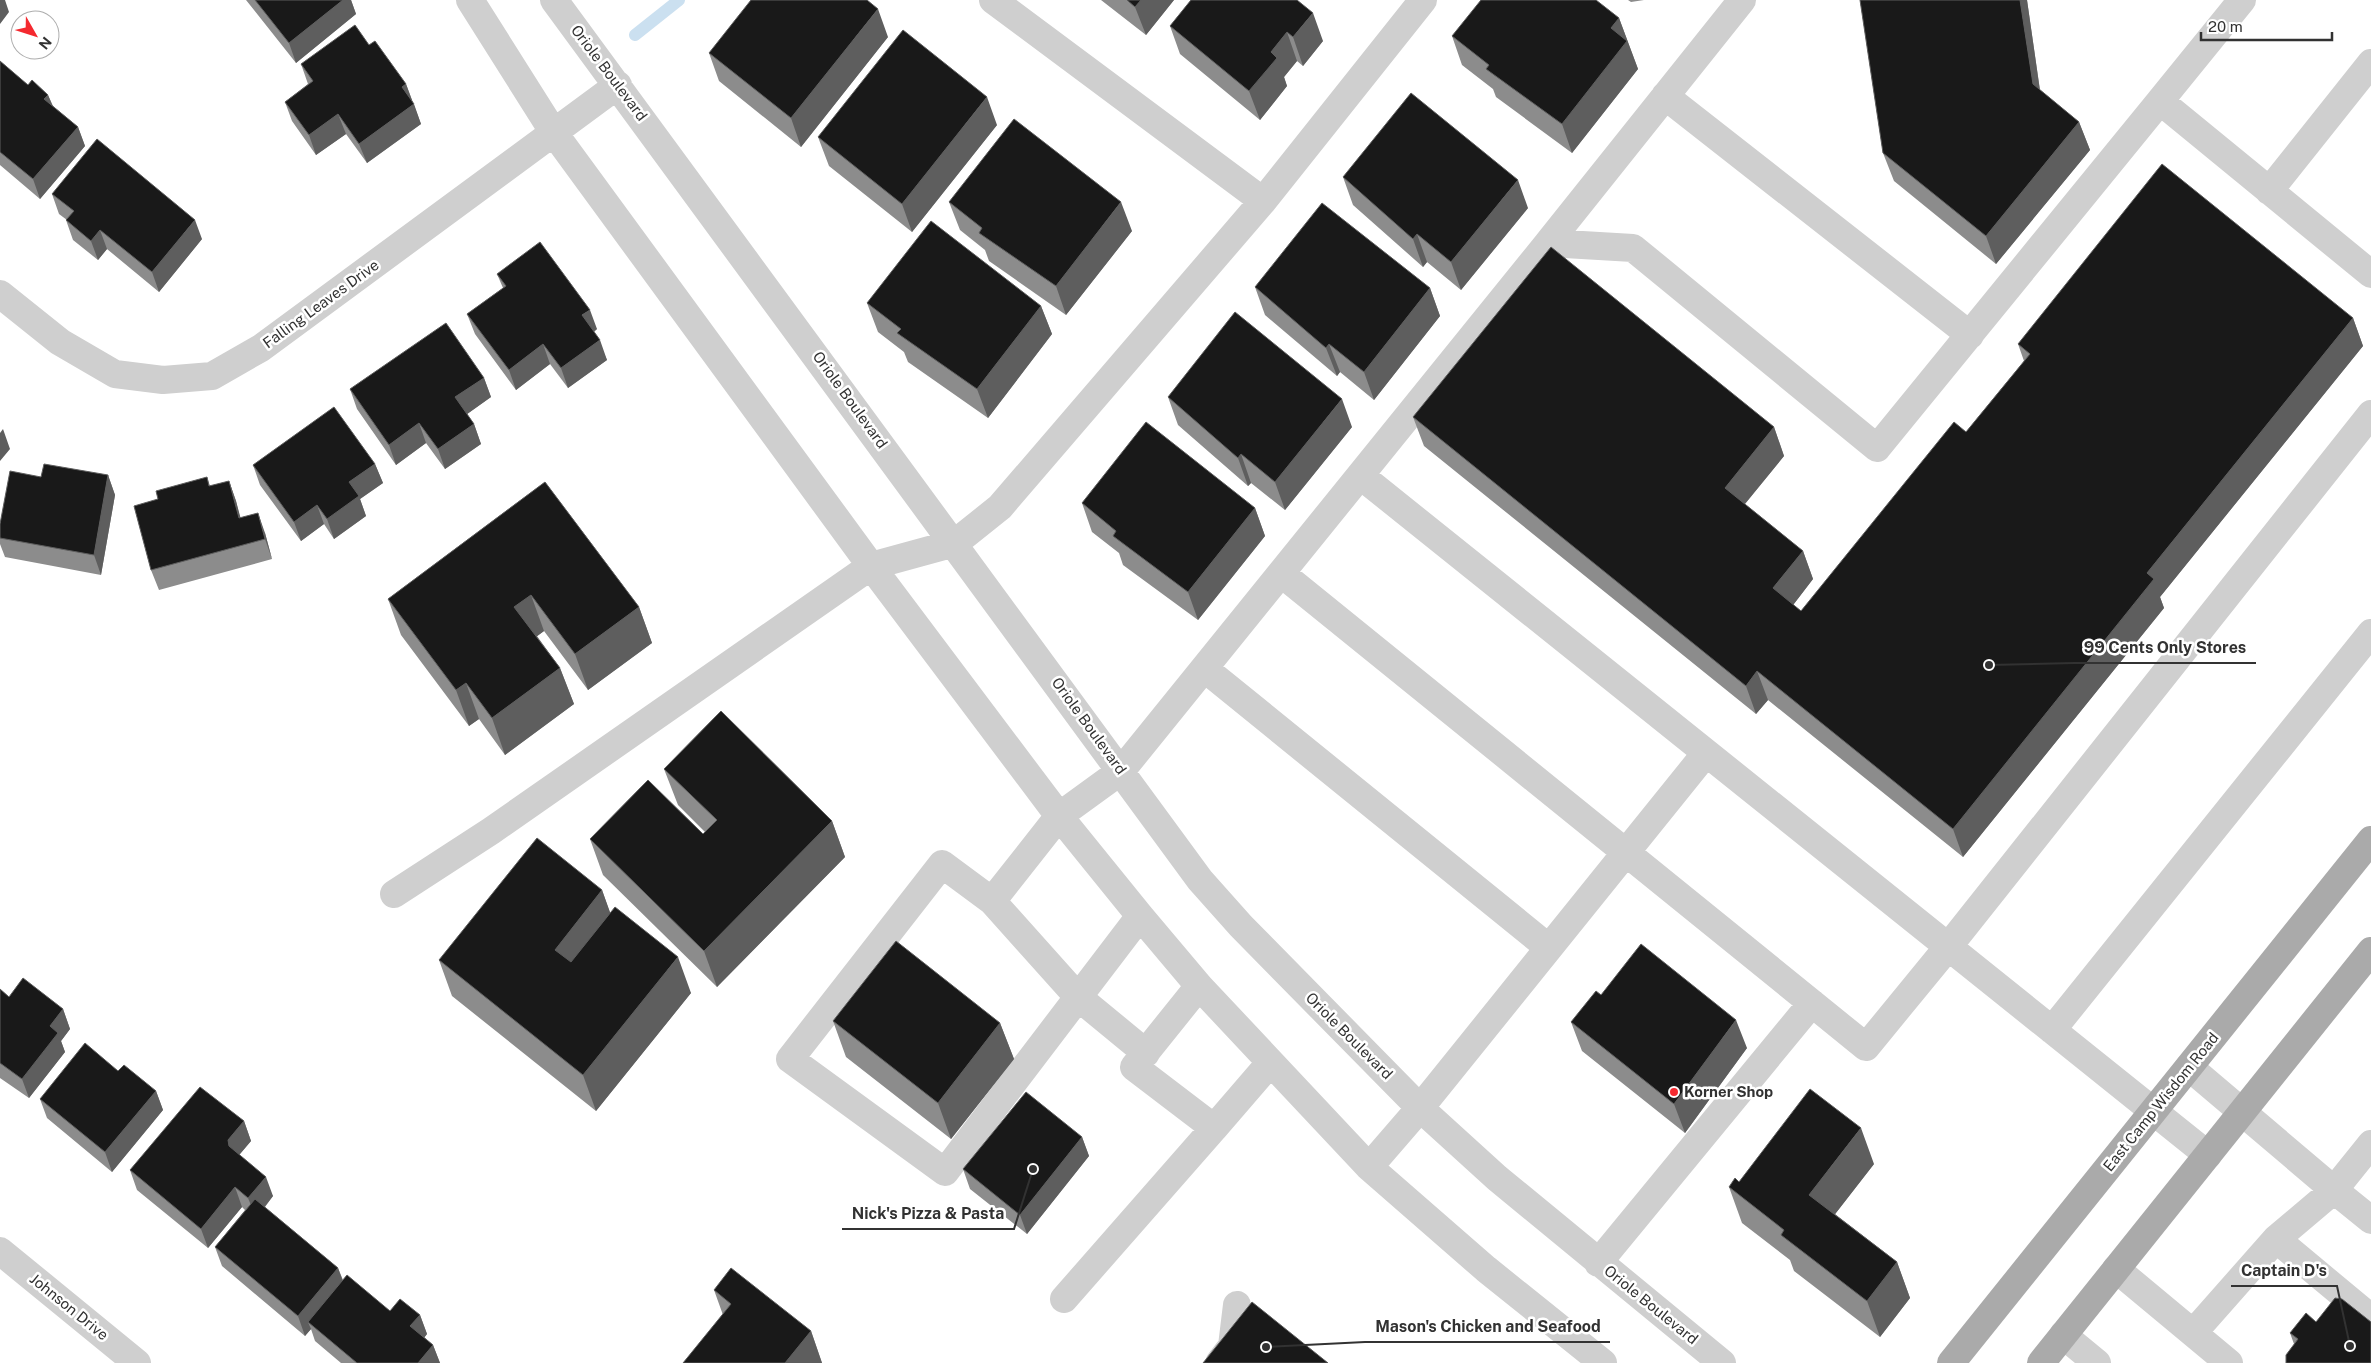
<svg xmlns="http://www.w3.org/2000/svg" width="2371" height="1363" font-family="'Public Sans',sans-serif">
  <rect width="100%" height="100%" fill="#fff"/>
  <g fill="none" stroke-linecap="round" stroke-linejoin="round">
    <path stroke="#cbe0f0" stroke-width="12" d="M635,35L679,0"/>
    <path stroke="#cfcfcf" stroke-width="28" d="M470,0L554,133L871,566L1059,816L1140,916L1199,986L1369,1167L1486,1269L1603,1363
      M554,0L1200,880L1241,926L1420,1108L1497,1178L1722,1363
      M1665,96L1970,335
      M2160,101L2242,0
      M2269,191L2371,63
      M1263,201L1423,0
      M1548,243L1742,0
      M0,294L60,342L115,374L163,380L212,376L261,348L618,85
      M1361,476L2208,1155
      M1282,574L1866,1047L1948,947L2371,414
      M1205,669L1549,948
      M394,894L491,831L871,566L955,543L1000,507L1263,201L993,0
      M992,901L1078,997L1146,1053
      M1140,916L945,1172L790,1059L942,864L992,901L1059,816L1121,771L1548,243L1633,248L1877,448L2160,101L2371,274
      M1199,986L1134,1067L1214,1128L1270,1063
      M2052,1030L2371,633
      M2189,1067L2334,1190L2371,1144
      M1369,1167L1420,1108L1706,753
      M2276,1239L2371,1318
      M0,1251L137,1363
      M1598,1263L1812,1003
      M2116,1269L2229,1363
      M1064,1299L1214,1128
      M2193,1333L2276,1239L2334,1190L2371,1220
      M2063,1335L2097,1363
      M1219,1363L1232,1346L1237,1305"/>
    <path stroke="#aaa" stroke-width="28" d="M1951,1363L2371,840
      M2041,1363L2371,951"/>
  </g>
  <path fill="#8c8c8c" d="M246,0H351L356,14L296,63Z
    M1101,0H1174L1146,35Z
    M1191,0L1323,41L1303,66L1297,61L1284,77L1287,86L1260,120L1180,54L1170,26Z
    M1628,0H1644L1631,2Z
    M1860,0H2027L2040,90L2079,122L2090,150L1996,264L1894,181L1883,153Z
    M1619,18L1638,69L1572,153L1496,97L1493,89L1462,65L1452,36Z
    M888,37L801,147L719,81L709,53Z
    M369,45L406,84L421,124L367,163L346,134L316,155L292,121L285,102L308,84L301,64Z
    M0,61L28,85L48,95L53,106L78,127L85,146L40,199L0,165Z
    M997,125L912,232L829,166L818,137Z
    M1343,177L1528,208L1461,290L1427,262L1423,267L1353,205Z
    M52,194L202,239L159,292L107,249L98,260L73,240L66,220H67L59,214Z
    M949,202L1132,231L1066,315L989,261L985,250L960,230Z
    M497,274L597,329L594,332L607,360L568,388L550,364L516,390L475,334L467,314L503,288Z
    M1255,287L1430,288L1440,316L1374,400L1340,372L1337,376L1265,315Z
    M867,303L1041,306L1052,334L988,418L908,362L904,352L878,332Z
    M2353,318L2363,346L2160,597L2164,608L1963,857L1768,700L1756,714L1424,446L1413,417L1774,427L1784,456L1745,504L1803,551L1813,579L1793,605L1801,611L1966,432L2024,361L2018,344Z
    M484,378L491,397L467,414L474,424L481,444L445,469L426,443L396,465L357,409L350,389Z
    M1168,397L1352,427L1285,510L1251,483L1248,486L1178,425Z
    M375,464L383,483L360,499L366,516L334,539L324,524L301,541L260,485L253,465Z
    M108,475L115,495L101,575L5,557L0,544V524L41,477Z
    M207,477L210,486L229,481L236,501L240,518L265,533L272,559L159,590L151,570L158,499Z
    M545,482L639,607L652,643L588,690L544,631L537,636L560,668L574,704L505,755L479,719L469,726L401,635L388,599Z
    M1082,503L1255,508L1265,536L1198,620L1123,565L1119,553L1092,532Z
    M664,769L832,821L845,857L717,987L603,875L590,839L703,834L705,832L678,805Z
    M602,890L610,913L691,993L596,1111L452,996L439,960Z
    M0,989L9,997L63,1009L70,1029L61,1041L65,1052L29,1098L0,1078Z
    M1601,995L1747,1048L1685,1133L1582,1051L1571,1022Z
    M833,1021L1000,1023L1014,1059L951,1139L846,1057Z
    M156,1091L163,1110L112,1172L47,1118L40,1099Z
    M244,1121L251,1141L239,1155L273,1196L265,1207L338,1268L343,1280L390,1311L420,1315L427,1334L424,1337L433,1345L440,1363H341L315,1341L311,1329L305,1336L222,1266L215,1247L245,1210L242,1207L208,1248L137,1190L130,1170Z
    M1082,1137L1089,1156L1027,1234L970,1189L963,1169Z
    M1874,1164L1835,1214L1897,1262L1910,1298L1880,1337L1794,1271L1790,1260L1742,1223L1729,1187L1739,1182Z
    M714,1290L811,1331L822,1363H683L723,1315Z
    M2342,1299L2294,1344L2290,1333L2316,1322Z"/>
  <path fill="#5e5e5e" d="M0,0H5L9,12L0,24Z
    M343,0H351L356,14L296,63L289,43Z
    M1141,0H1174L1146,35L1135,7Z
    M2020,0H2027L2043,112L2033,84Z
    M878,9L888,37L801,147L791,118Z
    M1313,13L1323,41L1303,66L1293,37Z
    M1619,18L1638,69L1572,153L1562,124L1611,28Z
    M1287,32L1297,61L1284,77L1287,86L1260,120L1249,91L1271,52Z
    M406,84L413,103L402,87Z
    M48,95L56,114L44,99Z
    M987,97L997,125L912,232L902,204Z
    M414,104L421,124L367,163L359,144Z
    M338,114L346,134L316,155L309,135Z
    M2079,122L2090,150L1996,264L1986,236Z
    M78,127L85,146L40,199L33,179Z
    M1518,180L1528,208L1461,290L1451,262Z
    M1121,202L1132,231L1066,315L1056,286Z
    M195,220L202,239L159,292L152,272Z
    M100,230L107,249L98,260L91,241Z
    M1417,234L1427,262L1423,267L1413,239Z
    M1430,288L1440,316L1374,400L1364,372Z
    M1041,306L1052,334L988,418L977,389Z
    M590,310L597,329L589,335L582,315Z
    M2353,318L2363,346L2160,597L2164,608L1963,857L1953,829L2147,573Z
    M600,340L607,360L568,388L561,368Z
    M543,344L550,364L516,390L509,370Z
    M1329,344L1340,372L1337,376L1326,348Z
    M484,378L491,397L463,417L455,397Z
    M1342,399L1352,427L1285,510L1275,482Z
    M419,423L426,443L396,465L389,445Z
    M474,424L481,444L445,469L438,449Z
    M1774,427L1784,456L1735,516L1725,488Z
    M3,429L10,449L0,461V433Z
    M1241,454L1251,483L1248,486L1238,458Z
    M375,464L383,483L360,499L366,516L334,539L327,519L349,482Z
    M108,475L115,495L101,575L94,555Z
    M229,481L236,501L246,538L239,518Z
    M317,505L324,524L301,541L294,522Z
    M1255,508L1265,536L1198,620L1188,592Z
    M258,513L265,533L272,559L265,539Z
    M1803,551L1813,579L1784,617L1773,588Z
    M531,595L544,631L528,643L514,607Z
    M639,607L652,643L588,690L575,654Z
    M560,668L574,704L505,755L492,718Z
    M1757,671L1768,700L1756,714L1746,686Z
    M466,683L479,719L469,726L456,690Z
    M832,821L845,857L717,987L704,951Z
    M602,890L615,926L568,986L555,950Z
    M678,957L691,993L596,1111L583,1075Z
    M63,1009L70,1029L61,1041L65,1052L29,1098L22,1079L50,1026Z
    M1736,1020L1747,1048L1685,1133L1674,1104Z
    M1000,1023L1014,1059L951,1139L938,1103Z
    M156,1091L163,1110L112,1172L105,1152Z
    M244,1121L251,1141L235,1160L229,1146L228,1140Z
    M1861,1128L1874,1164L1822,1231L1809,1195Z
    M1082,1137L1089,1156L1027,1234L1020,1215Z
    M266,1177L273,1196L256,1218L248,1198Z
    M235,1187L242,1207L208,1248L201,1229Z
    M1897,1262L1910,1298L1880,1337L1867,1301Z
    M338,1268L345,1287L308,1322L311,1329L305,1336L298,1316Z
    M420,1315L427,1334L418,1346L410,1326Z
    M811,1331L822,1363H785Z
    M433,1345L440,1363H418Z"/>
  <path fill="#191919" stroke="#5e5e5e" d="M255,0H343L289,43Z
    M751,0H867L878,9L791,118L709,53Z
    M1127,0H1141L1135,7Z
    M1191,0H1297L1313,13L1293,37L1287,32L1271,52L1277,58L1249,91L1170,26Z
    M1481,0H1596L1619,18L1611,28L1627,41L1562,124L1486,69L1489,65L1452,36Z
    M1860,0H2020L2033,84L2079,122L1986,236L1883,153Z
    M355,25L369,45L375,41L406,84L402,87L414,104L359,144L338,114L309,135L285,102L313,81L301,64Z
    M903,30L987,97L902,204L818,137Z
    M0,61L28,85L32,80L48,95L44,99L78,127L33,179L0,152Z
    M1411,93L1518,180L1451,262L1417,234L1413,239L1343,177Z
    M1014,119L1121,202L1056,286L979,233L982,228L949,202Z
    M97,139L195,220L152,272L100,230L91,241L66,220L74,211L52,194Z
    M2162,164L2353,318L2147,573L2154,579L1953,829L1757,671L1746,686L1413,417L1551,247L1774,427L1725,488L1803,551L1773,588L1801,611L1954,422L1966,432L2030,354L2018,344Z
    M1322,203L1430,288L1364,372L1329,344L1326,348L1255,287Z
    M931,221L1041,306L977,389L897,333L901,329L867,303Z
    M540,242L590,310L582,315L600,340L561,368L543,344L509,370L467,314L506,286L497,274Z
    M1235,312L1342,399L1275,482L1241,454L1238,458L1168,397Z
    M446,323L484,378L455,397L474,424L438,449L419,423L389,445L350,389Z
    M334,407L375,464L349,482L359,496L327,519L317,505L294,522L253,465Z
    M1146,422L1255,508L1188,592L1113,536L1116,531L1082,503Z
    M44,464L108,475L94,555L0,538V524L10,471L41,477Z
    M207,477L209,486L229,481L239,518L258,513L265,539L151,570L134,506L158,499L156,491Z
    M545,482L639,607L575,654L531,595L514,607L560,668L492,718L466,683L456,690L388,599Z
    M721,711L832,821L704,951L590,839L648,780L703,834L717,820L664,769Z
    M537,838L602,890L555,950L571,962L615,907L678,957L583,1075L439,960Z
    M896,941L1000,1023L938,1103L833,1021Z
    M1641,944L1736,1020L1674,1104L1571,1022L1596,991L1601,995Z
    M23,978L63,1009L50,1026L58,1033L22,1079L0,1063V989L9,997Z
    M85,1043L118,1071L124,1065L156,1091L105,1152L40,1099Z
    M200,1087L244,1121L228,1140L229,1146L266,1177L248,1198L235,1187L201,1229L130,1170Z
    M1810,1089L1861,1128L1809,1195L1897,1262L1867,1301L1781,1235L1784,1230L1729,1187L1735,1178L1739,1182Z
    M1026,1092L1082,1137L1020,1215L963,1169Z
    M255,1199L338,1268L298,1316L215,1247Z
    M731,1268L811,1331L785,1363H683L731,1304L714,1290Z
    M347,1275L390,1311L400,1299L420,1315L410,1326L433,1345L418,1363H357L308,1322Z
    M2335,1298L2342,1299L2371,1322V1363H2286V1355L2298,1339L2290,1333L2306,1313L2316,1322Z
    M1252,1302L1328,1363H1203Z"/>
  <circle fill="#f4292f" stroke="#fff" stroke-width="2" cx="1674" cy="1092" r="5"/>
  <g text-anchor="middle" stroke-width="5" stroke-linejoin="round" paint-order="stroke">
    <g font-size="15" fill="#323232" stroke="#fff">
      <text transform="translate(609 73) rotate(53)" y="5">Oriole Boulevard</text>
      <text transform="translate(321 304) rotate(-36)" y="5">Falling Leaves Drive</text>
      <text transform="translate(850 400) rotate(54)" y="5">Oriole Boulevard</text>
      <text transform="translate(1089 726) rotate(54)" y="5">Oriole Boulevard</text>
      <text transform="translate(1349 1036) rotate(45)" y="5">Oriole Boulevard</text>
      <text transform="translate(2161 1102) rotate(-51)" y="5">East Camp Wisdom Road</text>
      <text transform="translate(1651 1305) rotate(39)" y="5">Oriole Boulevard</text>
      <text transform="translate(69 1307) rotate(39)" y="5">Johnson Drive</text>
    </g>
    <g font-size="15" font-weight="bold" fill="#323232" stroke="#fff" text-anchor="start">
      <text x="1684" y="1097">Korner Shop</text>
    </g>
  </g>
  <path fill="none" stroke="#323232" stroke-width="2" d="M1989 665L2074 663H2256M1033 1169L1014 1229H842M2350 1346L2337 1286H2231M1266 1347L1365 1342H1610"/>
  <g fill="#323232" stroke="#fff" stroke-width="2">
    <circle cx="1989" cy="665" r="5"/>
    <circle cx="1033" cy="1169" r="5"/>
    <circle cx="2350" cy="1346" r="5"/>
    <circle cx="1266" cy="1347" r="5"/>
  </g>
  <g font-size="16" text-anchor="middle" font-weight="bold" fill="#323232" stroke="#fff" stroke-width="5" stroke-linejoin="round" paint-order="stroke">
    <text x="2165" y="653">99 Cents Only Stores</text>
    <text x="928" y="1219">Nick's Pizza &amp; Pasta</text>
    <text x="2284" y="1276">Captain D's</text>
    <text x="1488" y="1332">Mason's Chicken and Seafood</text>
  </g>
  <g transform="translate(35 35) rotate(129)"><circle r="24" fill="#ffffff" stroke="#adadad"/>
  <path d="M0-4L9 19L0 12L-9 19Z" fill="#f4292f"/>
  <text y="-8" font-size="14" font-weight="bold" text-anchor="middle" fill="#323232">N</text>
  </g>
  <path d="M2201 32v8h131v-8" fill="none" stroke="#323232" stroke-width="2.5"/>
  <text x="2208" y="32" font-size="15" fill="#323232" stroke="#ffffff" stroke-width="4" paint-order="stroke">20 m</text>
</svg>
